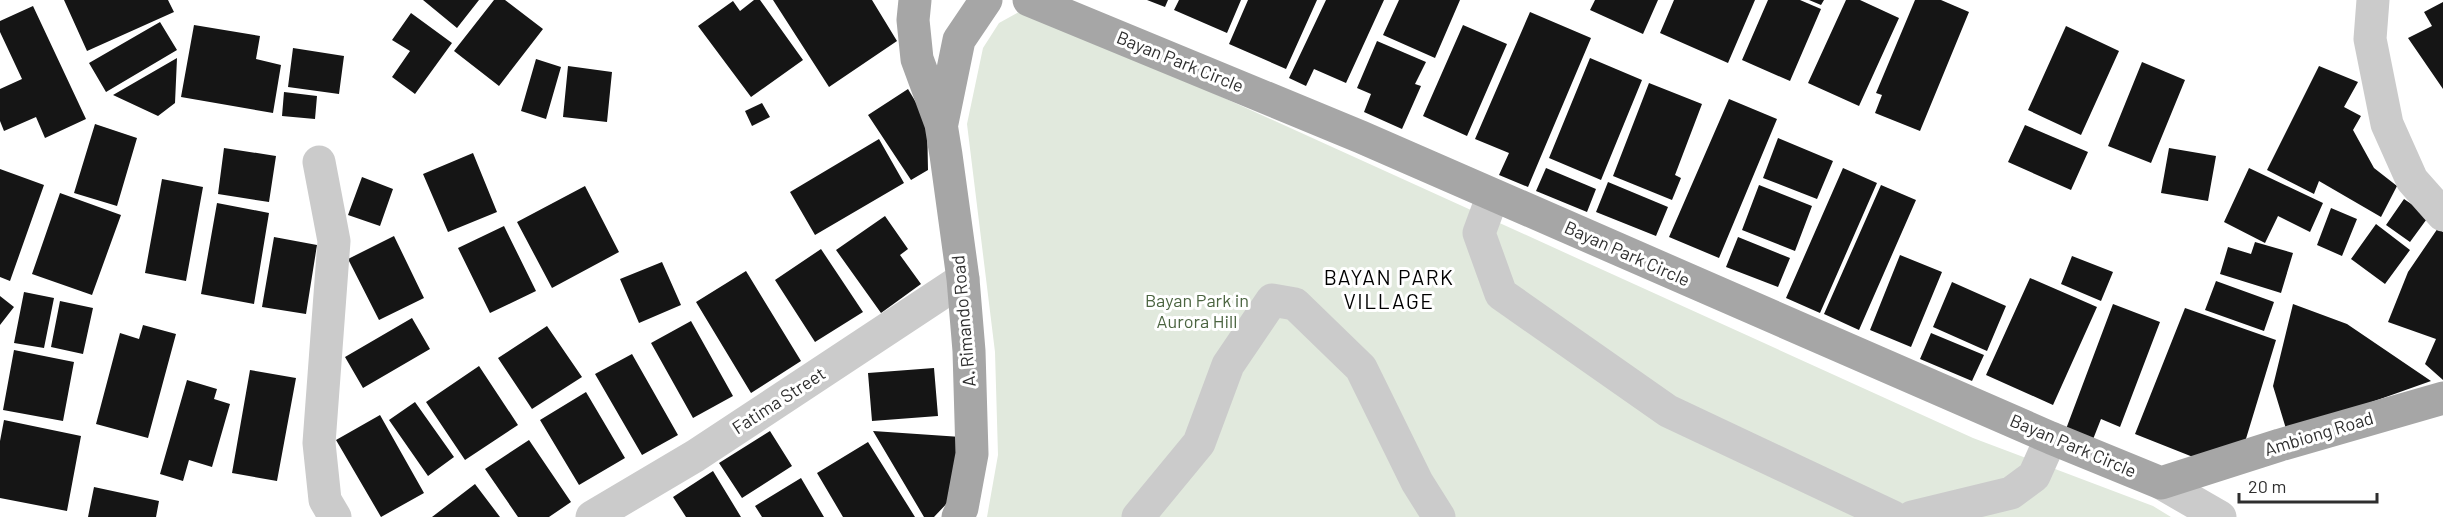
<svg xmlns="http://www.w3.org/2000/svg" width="2443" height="517" font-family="Barlow,sans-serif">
  <rect width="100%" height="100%" fill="#fff"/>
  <path fill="#e1e9dd" d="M1026,8L1973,438L2153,506L2171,517H987L998,455L995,352L967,124L983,48L999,23Z"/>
  <path fill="#151515" d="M64,0H168L174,12L87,51Z
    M423,0H479L457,28Z
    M494,0H505L543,29L499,86L454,51Z
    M754,0H760L803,60L751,97L698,26L733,1L740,11Z
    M773,0H872L897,41L829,87Z
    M1147,0H1168L1165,7Z
    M1179,0H1241L1227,33L1174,10Z
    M1248,0H1317L1286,69L1229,44Z
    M1326,0H1384L1346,83L1314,69L1306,86L1289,78Z
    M1399,0H1460L1435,58L1383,35Z
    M1595,0H1658L1643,34L1590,10Z
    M1674,0H1755L1728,63L1660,33Z
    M1768,0H1800L1821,9L1790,81L1742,60Z
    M1809,0H1824L1821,5Z
    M1846,0H1860L1899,18L1859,106L1808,83Z
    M1915,0H1941L1969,12L1920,131L1875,113L1882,95L1876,93Z
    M2443,2V89L2408,38L2432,26L2424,12Z
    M33,6L86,119L45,138L36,117L4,131L0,121V89L22,79L0,32V21Z
    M1530,12L1591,38L1528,187L1499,175L1509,153L1475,139Z
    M411,13L452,43L415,94L392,77L410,51L392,40Z
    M160,22L177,50L106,92L89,63Z
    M194,25L260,36L256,59L281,65L273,113L181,97Z
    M1463,25L1507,44L1467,136L1423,116Z
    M2066,26L2119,51L2081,135L2028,110Z
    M1377,41L1426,62L1415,84L1421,86L1402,129L1364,112L1371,94L1357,88Z
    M293,48L344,56L339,94L288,87Z
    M177,58L175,103L158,116L113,95Z
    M1590,58L1642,80L1601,180L1549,158Z
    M536,59L561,67L546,119L521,111Z
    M2142,62L2185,80L2151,163L2108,146Z
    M568,66L612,72L607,122L563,117Z
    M2319,66L2358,82L2344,107L2361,116L2353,130L2374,168L2397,186L2381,217L2319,181L2314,194L2267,170Z
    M1649,83L1702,104L1675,175L1681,178L1672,200L1613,176Z
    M908,89L927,121L928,170L911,180L868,115Z
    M284,92L317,96L315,119L282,116Z
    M1729,99L1777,119L1719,258L1669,237Z
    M762,103L770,117L752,126L745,111Z
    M95,124L137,138L117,206L74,193Z
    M2025,125L2088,152L2071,190L2008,162Z
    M1778,138L1833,161L1817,199L1763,178Z
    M879,139L904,183L815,235L790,192Z
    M224,148L276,156L269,202L218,194Z
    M2169,148L2216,156L2208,201L2161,193Z
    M473,153L497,212L448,232L423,174Z
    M1546,168L1596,189L1587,212L1536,191Z
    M1843,168L1877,183L1820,313L1786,298Z
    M2249,168L2323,203L2310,232L2278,216L2265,243L2224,222Z
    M0,169L44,185L10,281L0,277Z
    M362,177L393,189L380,226L348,215Z
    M162,179L203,187L186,281L145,273Z
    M1608,182L1668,207L1656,236L1596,212Z
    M1759,185L1812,206L1795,251L1742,230Z
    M1881,185L1916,200L1859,330L1824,314Z
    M585,186L619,252L552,288L517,222Z
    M60,193L121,215L92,295L32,274Z
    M2404,199L2429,216L2410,242L2386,225Z
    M217,203L269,213L254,304L201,294Z
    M2331,208L2357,219L2342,256L2317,245Z
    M885,216L908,249L900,255L921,284L881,313L836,250Z
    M2376,224L2410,250L2385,284L2351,259Z
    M504,226L536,291L490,313L458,248Z
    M2438,228L2443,232V380L2425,364L2436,339L2388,322L2408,272Z
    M394,236L424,298L379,320L348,259Z
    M274,237L317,245L306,314L262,307Z
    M1738,237L1790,258L1778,287L1726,267Z
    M2255,242L2293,253L2281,293L2220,274L2228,247L2251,254Z
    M821,249L863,312L815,342L775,280Z
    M1900,255L1942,272L1911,347L1870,330Z
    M2072,256L2113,272L2101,301L2061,284Z
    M662,262L681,305L639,323L620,279Z
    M746,271L801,361L751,393L696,302Z
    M2030,278L2097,307L2053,405L1986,375Z
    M2216,281L2274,302L2264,331L2205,310Z
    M1952,282L2006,306L1987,351L1933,327Z
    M24,292L54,298L44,348L14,343Z
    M0,296L14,307L0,325Z
    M60,301L93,308L83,354L51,347Z
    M2113,304L2160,322L2120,427L2101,419L2090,447L2063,437Z
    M2293,304L2347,324L2431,381L2287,432L2273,386Z
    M2185,308L2276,340L2245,442L2193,457L2135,434Z
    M412,318L430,349L363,388L345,357Z
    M691,321L733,396L693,418L651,343Z
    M143,325L176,334L148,438L96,424L120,333L139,339Z
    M547,326L582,377L532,409L498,358Z
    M1931,333L1984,355L1972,381L1920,359Z
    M14,350L74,362L63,421L3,410Z
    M632,354L678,435L642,455L595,374Z
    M479,366L518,425L465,460L426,402Z
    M934,368L938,416L872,421L868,373Z
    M250,370L296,378L277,481L232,473Z
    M187,380L217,389L214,399L230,404L212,467L189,460L183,481L160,474Z
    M586,392L625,458L579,485L540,420Z
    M415,402L454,457L428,476L389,420Z
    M380,415L424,493L381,517L336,440Z
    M4,420L81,436L67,511L0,498V441Z
    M770,431L792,466L742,498L719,463Z
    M873,431L961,437L951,499L934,517H924Z
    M529,440L571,502L549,517H518L485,469Z
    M868,442L915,517H843L817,473Z
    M713,471L741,517H686L673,497Z
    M801,478L824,517H762L755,506Z
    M475,484L500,517H432Z
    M94,487L159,501L156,517H88Z"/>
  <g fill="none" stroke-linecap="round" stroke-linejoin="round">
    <path stroke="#cbcbcb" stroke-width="33" d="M2373,0L2370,39L2387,124L2412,180L2443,215
      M319,162L334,241L319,443L325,500L335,517
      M1493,195L1479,233L1501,294L1668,411L1893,517
      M2161,483L2220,517
      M592,517L695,456L963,279
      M1138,517L1199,443L1228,365L1272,300L1295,304L1361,368L1417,482L1439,517
      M1912,517L2011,493L2034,476L2051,438"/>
    <path stroke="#a6a6a6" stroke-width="33" d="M915,0L913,20L917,59L941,124L946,155L963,279L969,351L972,454L962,508L958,517
      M1029,0L1361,137L2051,438L2161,483L2280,445L2443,398
      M942,123L959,40L986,0"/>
  </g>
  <g text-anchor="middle" stroke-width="6" stroke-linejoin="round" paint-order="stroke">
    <g font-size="18" fill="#2e2e2e" stroke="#fff">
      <text transform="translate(1180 62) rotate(22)" y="6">Bayan Park Circle</text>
      <text transform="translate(1627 254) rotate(24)" y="6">Bayan Park Circle</text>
      <text transform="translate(964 321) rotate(-95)" y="6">A. Rimando Road</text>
      <text transform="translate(779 401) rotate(-33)" y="6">Fatima Street</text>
      <text transform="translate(2319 434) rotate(-17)" y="6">Ambiong Road</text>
      <text transform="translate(2073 446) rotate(23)" y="6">Bayan Park Circle</text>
    </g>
    <g font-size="18" fill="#4b6440" stroke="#fff">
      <text x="1197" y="307">Bayan Park in<tspan x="1197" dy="21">Aurora Hill</tspan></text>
    </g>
    <g font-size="21" letter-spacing="1.5" fill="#000" stroke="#fff">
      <text x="1389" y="285">BAYAN PARK<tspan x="1389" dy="24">VILLAGE</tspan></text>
    </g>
  </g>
  <path d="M2239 493v9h138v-9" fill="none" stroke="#2e2e2e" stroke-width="3"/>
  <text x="2248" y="493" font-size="18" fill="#2e2e2e" stroke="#ffffff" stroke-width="4.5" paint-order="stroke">20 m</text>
</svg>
